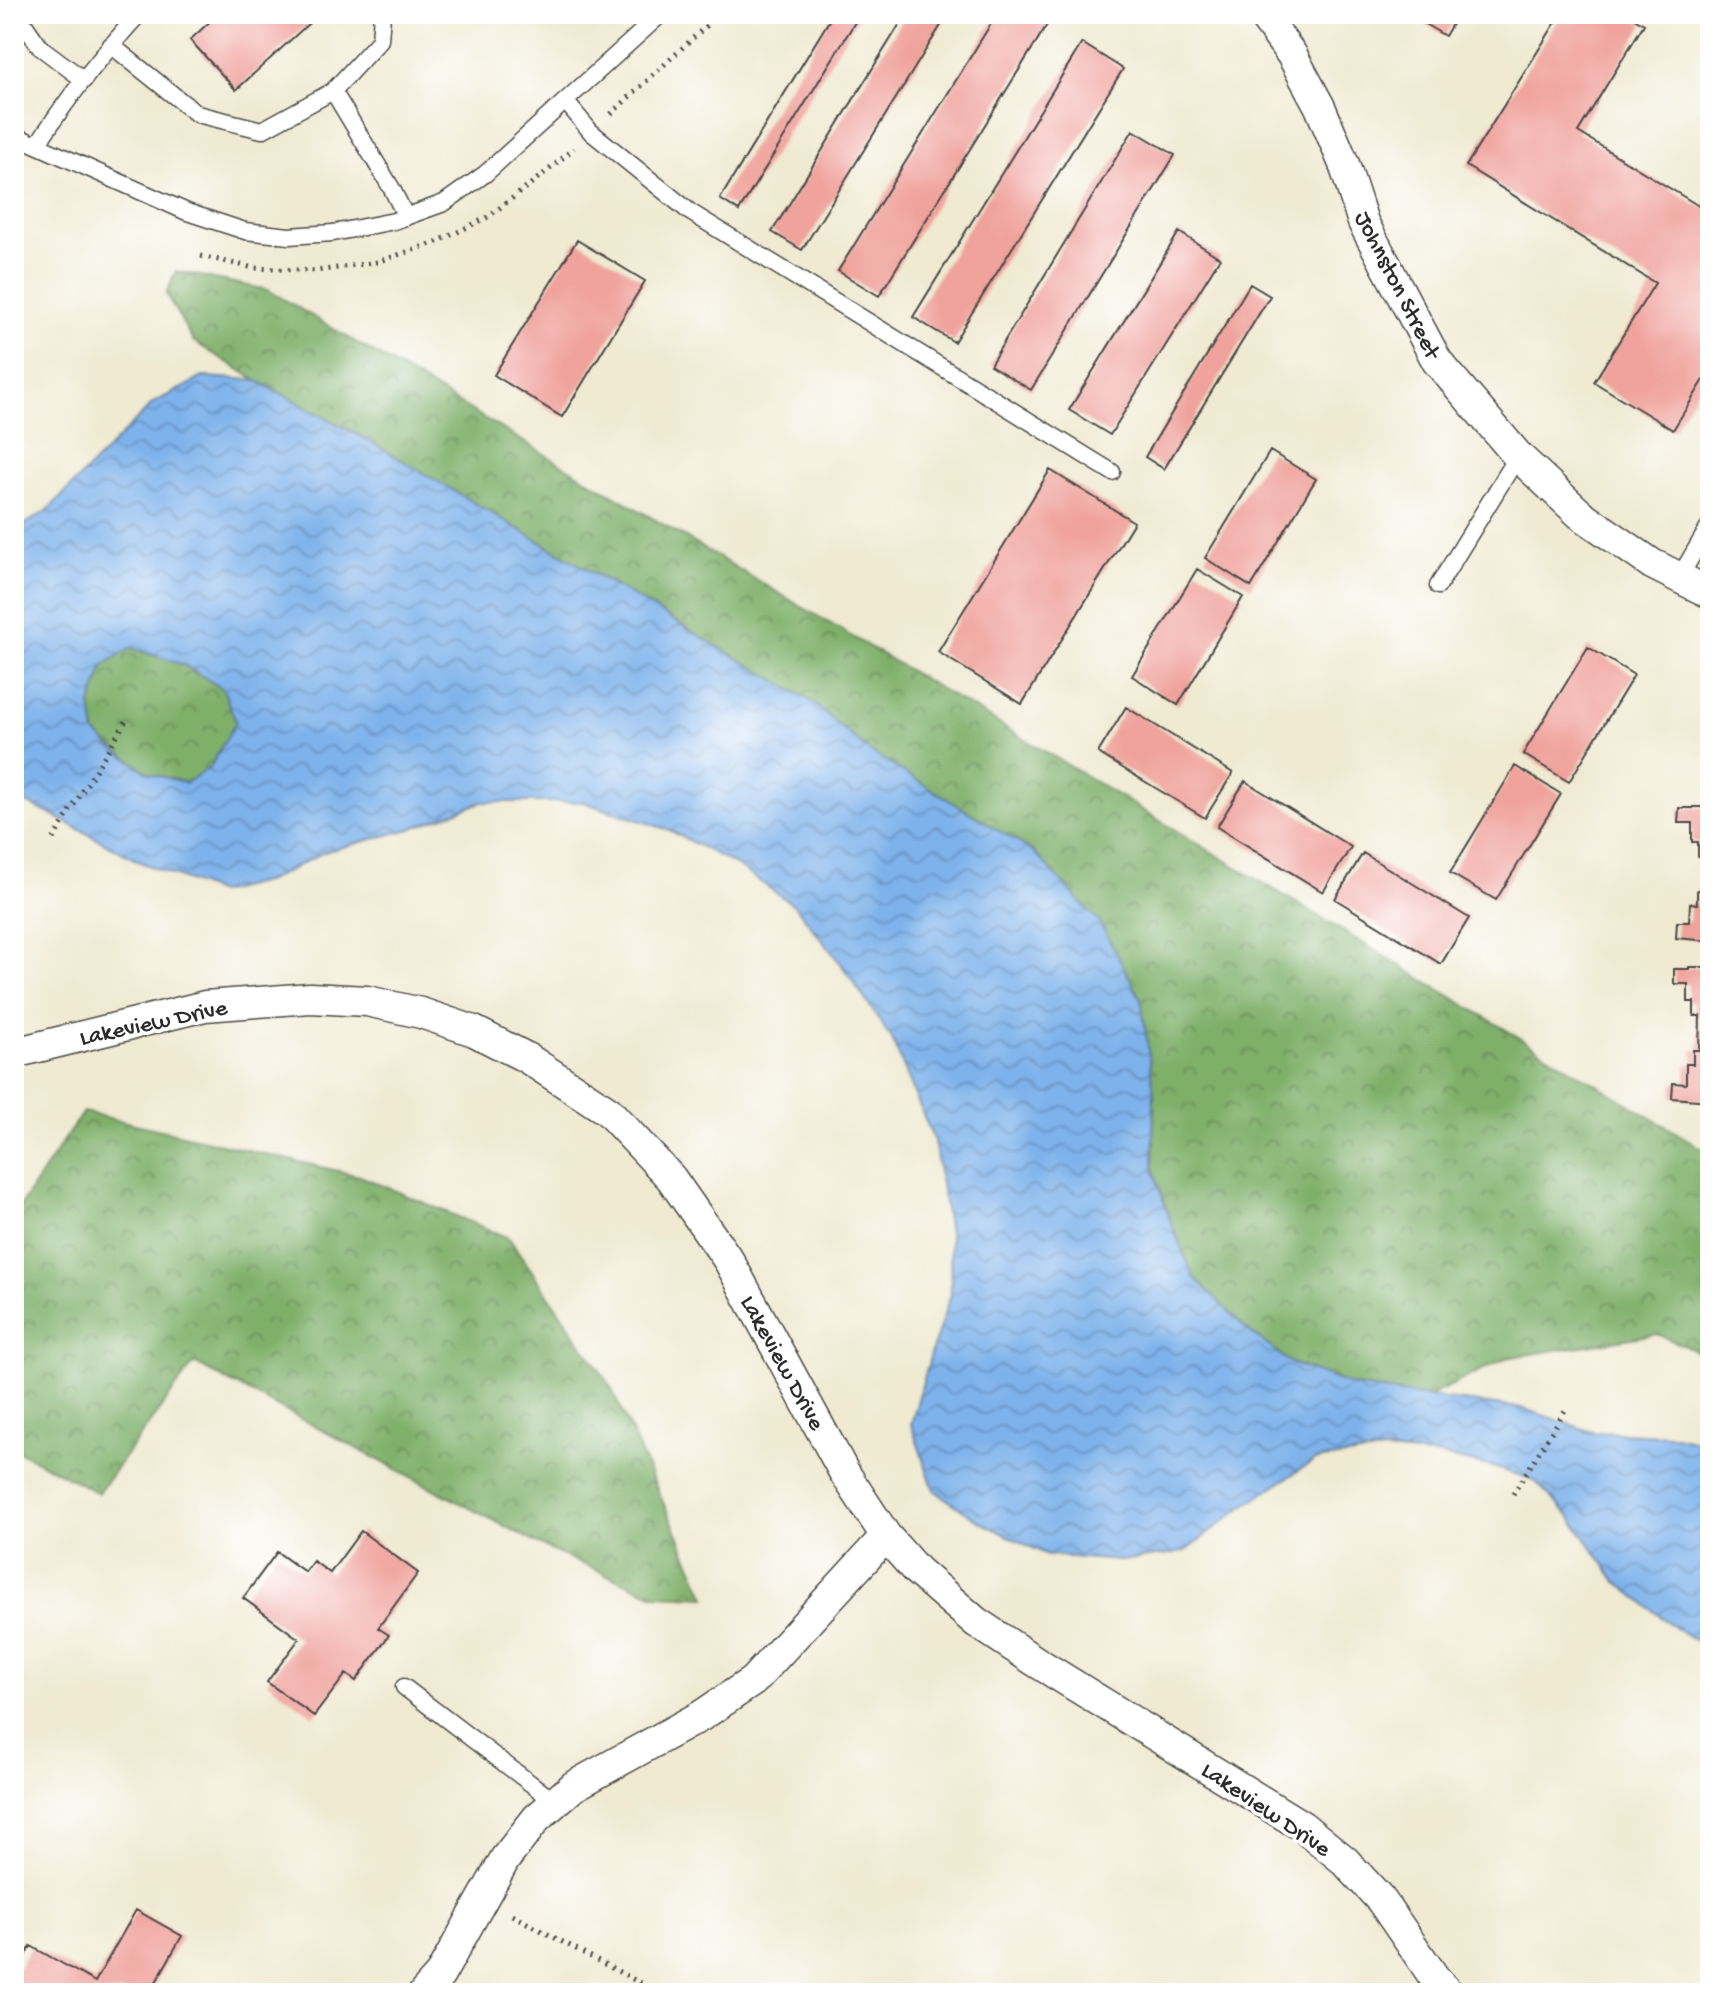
<svg xmlns="http://www.w3.org/2000/svg" width="1724" height="2007" font-family="'Gochi Hand',sans-serif">
  <defs>
    <pattern id="forest-crowns" width="20" height="18" patternUnits="userSpaceOnUse" patternTransform="scale(2)"><rect width="20" height="18" fill="#7fb06b"/><path d="M2 6a3 3 0 1 1 6 0M12 15a3 3 0 1 1 6 0" fill="none" stroke="#688f58"/></pattern>
    <pattern id="water-waves" width="16" height="10" patternUnits="userSpaceOnUse" patternTransform="scale(2)"><rect width="16" height="10" fill="#7eb2eb"/><path d="M0 5q4-4 8 0t8 0" fill="none" stroke="#6791bf"/></pattern>
  </defs>
  <rect width="100%" height="100%" fill="#fff"/>
  <filter id="ink" filterUnits="userSpaceOnUse"><feTurbulence type="fractalNoise" baseFrequency=".0125" numOctaves="2"/><feDisplacementMap in="SourceGraphic" scale="16" xChannelSelector="R" yChannelSelector="G"/><feConvolveMatrix kernelMatrix="1 2 1 2 8 2 1 2 1" color-interpolation-filters="sRGB"/></filter>
  <filter id="wash" filterUnits="userSpaceOnUse"><feTurbulence type="fractalNoise" baseFrequency=".006" numOctaves="4" result="noise"/><feDisplacementMap in="SourceGraphic" scale="32" xChannelSelector="R" yChannelSelector="G"/><feGaussianBlur stdDeviation="1.8" result="paint"/><feColorMatrix in="noise" values="0 0 0 0 0 0 0 0 0 0 0 0 0 0 0 0 0 1.4 0 .05"/><feComposite in="paint" operator="in"/></filter>
  <g filter="url(#wash)">
    <rect width="100%" height="100%" fill="#efead1"/>
    <path fill="url(#forest-crowns)" stroke="#556e4b" stroke-width="2" d="M176,271L268,290L1028,741L1710,1153V1357L1657,1334L1506,1358L1428,1397L1354,1386L1291,1363L1245,1328L1194,1277L1171,1223L1153,1168L1154,1091L1034,852L869,751L812,702L371,442L256,380L193,341L166,294Z
      M131,647L184,665L223,689L236,722L210,767L186,783L149,773L110,746L95,733L91,705L104,665Z
      M83,1112L360,1176L509,1238L610,1385L706,1597L655,1595L552,1551L194,1363L98,1493L14,1449V1215Z"/>
    <path fill="url(#water-waves)" stroke="#546e8b" stroke-width="2" fill-rule="evenodd" d="M203,377L256,380L371,442L812,702L869,751L1034,852L1100,923L1141,999L1154,1091L1153,1168L1171,1223L1194,1277L1245,1328L1291,1363L1354,1386L1428,1397L1521,1408L1593,1432L1671,1435L1710,1444V1649L1675,1628L1616,1581L1571,1518L1534,1480L1490,1466L1443,1456L1384,1451L1315,1460L1245,1505L1184,1552L1120,1561L1047,1555L978,1521L934,1490L911,1424L933,1347L951,1294L950,1239L934,1141L892,1039L841,964L795,906L736,865L669,830L583,802H482L410,829L324,852L268,881L219,893L140,862L64,821L14,797V531L48,510L153,403ZM131,648L184,665L223,689L236,722L210,767L186,783L149,773L110,746L95,733L91,705L104,665Z"/>
    <g id="blocks">
      <path fill="#f0a29c" d="M218,14H319L236,90L190,40Z
        M833,14H860L739,211L720,199Z
        M906,14H948L802,250L772,232Z
        M997,14H1034L1048,23L879,296L838,271Z
        M1408,14H1458L1445,36Z
        M1561,14H1628L1644,24L1578,132L1702,208L1710,195V370L1673,430L1594,382L1655,283L1466,166Z
        M1082,43L1123,69L954,342L913,317Z
        M1133,130L1175,155L1031,390L990,365Z
        M1179,232L1220,258L1110,435L1069,410Z
        M577,240L645,281L562,417L494,375Z
        M1250,284L1270,296L1164,469L1145,457Z
        M1270,451L1316,479L1251,587L1205,558Z
        M1050,470L1134,522L1022,704L938,652Z
        M1197,569L1243,597L1178,705L1132,676Z
        M1588,647L1634,675L1569,782L1523,754Z
        M1126,707L1233,773L1205,818L1098,753Z
        M1515,766L1561,794L1496,900L1450,873Z
        M1245,781L1351,847L1323,892L1217,827Z
        M1693,807H1710V941L1676,938L1677,922H1689L1690,903L1697,904V890H1704L1705,857L1698,856V842H1692V823H1678L1679,808H1693Z
        M1363,853L1469,918L1441,964L1335,899Z
        M1689,967H1710V1101L1672,1098L1673,1083L1686,1084V1064H1693V1050H1699L1700,1016H1694V1002H1688V984H1674V969H1689Z
        M361,1531L418,1573L378,1628L389,1635L356,1681L346,1674L314,1716L267,1682L299,1639L243,1598L277,1552L305,1572L313,1561L330,1573Z
        M136,1910L182,1936L152,1989L153,1993H14V1975L31,1946L95,1982Z"/>
    </g>
  </g>
  <g filter="url(#ink)">
    <use href="#blocks" fill-opacity="0" stroke="#484844" stroke-width="2"/>
    <g fill="none" stroke-linecap="round" stroke-linejoin="round">
      <g stroke="#484844" stroke-width="19">
        <path id="service" d="M17,14L40,47L84,80
          M111,45L197,114L262,130L333,91L380,40L382,14
          M333,91L392,189L406,217
          M566,102L591,132L690,212L1112,472
          M14,135L187,212L245,231L289,236L333,233L394,221L444,203L485,174L661,14
          M37,145C67,98 102,55 139,14
          M1679,578L1710,525
          M1438,586L1518,456
          M404,1687L555,1802"/>
      </g>
      <g stroke="#484844" stroke-width="33">
        <path id="minor" d="M1262,14L1292,55L1320,107L1344,164L1363,222L1437,361L1518,456L1580,514L1652,564L1710,593
          M14,1053L205,1006L310,998L367,1001L421,1013L474,1031L527,1058L608,1111L671,1178L729,1261L844,1472L886,1536L916,1570L976,1622L1035,1661L1302,1826L1345,1861L1381,1900L1434,1977L1448,1993
          M424,1993L440,1975L505,1859L537,1818L574,1786L701,1716L753,1681L886,1536"/>
      </g>
      <path stroke="#484844" stroke-width="5" stroke-dasharray="2 6" stroke-linecap="butt" d="M611,114L719,14
        M201,256L254,268L317,271L377,262L437,242L488,217L551,168L574,148
        M53,839L126,721
        M1513,1494L1567,1407
        M512,1915L659,1993"/>
      <use href="#service" stroke="#fff" stroke-width="16"/>
      <use href="#minor" stroke="#fff" stroke-width="30"/>
    </g>
  </g>
  <g text-anchor="middle" stroke-width="7" stroke-linejoin="round" paint-order="stroke">
    <g font-size="24" fill="#2b2b2b" stroke="#fff">
      <text transform="translate(1399 284) rotate(63)" y="8">Johnston Street</text>
      <text transform="translate(153 1021) rotate(-12)" y="8">Lakeview Drive</text>
      <text transform="translate(784 1362) rotate(61)" y="8">Lakeview Drive</text>
      <text transform="translate(1267 1808) rotate(34)" y="8">Lakeview Drive</text>
    </g>
  </g>
  <rect width="1724" height="2007" fill="none" stroke="#fff" stroke-width="48"/>
</svg>
